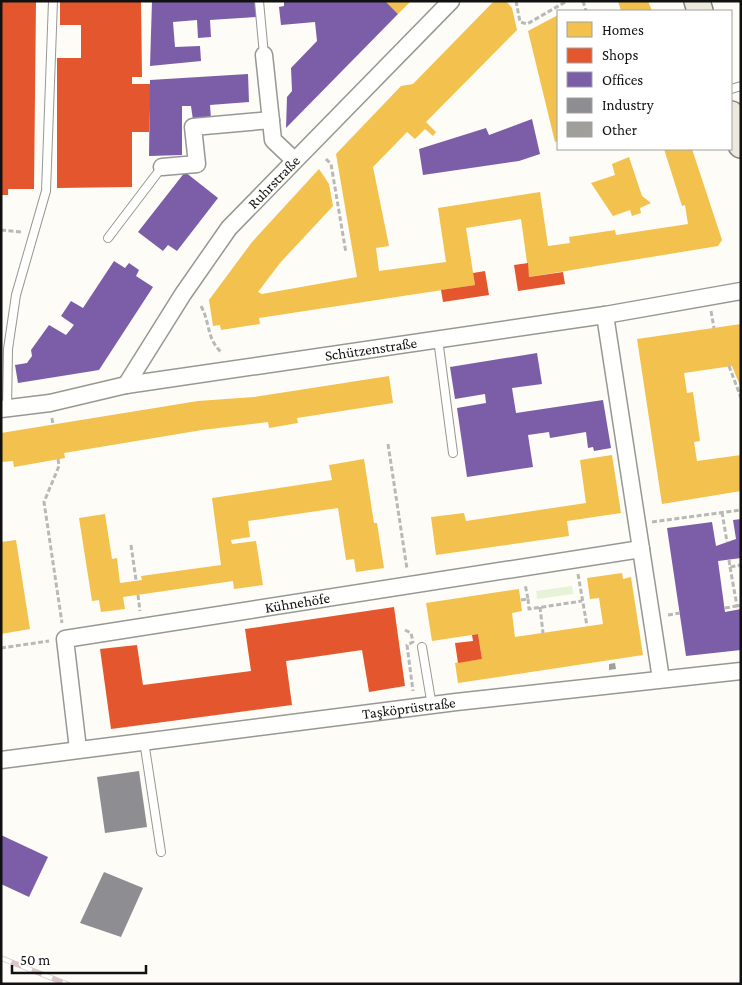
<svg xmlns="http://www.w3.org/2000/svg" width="742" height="985" font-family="'Crimson Pro',serif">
  <rect width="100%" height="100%" fill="#fdfcf7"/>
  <path fill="#e7f3d7" d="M572,586L573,594L537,599L536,591Z"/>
  <path fill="#f2c14e" d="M384,1H411L398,14Z
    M494,1H506L512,8L517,30L426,122L436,132L433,136L425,129L415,139L407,132L373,167L389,246L376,248L379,271L446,262L438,208L540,192L548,246L570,243L569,237L615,230L616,235L688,224L685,205L682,206L664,149H692L722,240L718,246L529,277L521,219L466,228L475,285L259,318L260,324L221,330L220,325L213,326L209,300L252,242L319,169L329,184L333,206L280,263L258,292L262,294L357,277L336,154L401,86L413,84Z
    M618,1H648L652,11H621Z
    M558,15V141L555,142L528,31Z
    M629,157L642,196L651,203L640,208L641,213L632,216L630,210L613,216L591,183L615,175L612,164Z
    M741,324V388L732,366L684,373L687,393L693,392L700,441L694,442L697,461L741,455V491L662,504L637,339Z
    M389,376L393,403L297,418L298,423L269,428L268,422L202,430L64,453L65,458L14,467L13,461L1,462V433L198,401L254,397Z
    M612,455L621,513L567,521L569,536L436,555L431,517L464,513L466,521L586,503L580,460Z
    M364,459L374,523H377L384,568L356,572L354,559L346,560L338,508L248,521L250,537L231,540L232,544L256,541L263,585L234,589L233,581L123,597L125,609L101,612L99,600L92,601L79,518L105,514L112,559L117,558L120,583L142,580L141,576L221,565L212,498L332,480L329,465Z
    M16,540L30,629L1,634V542Z
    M622,573L623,579L631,577L643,655L458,683L455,663L482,659L478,634L432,641L426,603L519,589L522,611L512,613L515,637L603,624L599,598L590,599L587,578Z"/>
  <path fill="#e4572e" d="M1,1H36L34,189H8V195H1Z
    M60,1H141L142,77H132V84H151L149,132H132V187L57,188V58H81V25H60Z
    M528,263L529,277L563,272L565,284L518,291L514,265Z
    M485,271L489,295L443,302L441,290L475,285L473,273Z
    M394,607L405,686L369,692L362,650L286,661L292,705L111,729L100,649L137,645L143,685L251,671L245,629Z
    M478,634L482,659L458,663L455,643L473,641L472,635Z"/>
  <path fill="#7b5ea7" d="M152,1H255L257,17L210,20L211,37L198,38L197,20L173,22L175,47L200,46L201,61L150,66Z
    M284,1H385L398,14L286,128L287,97L292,91L291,68L317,41L315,22L281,25L279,7L284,6Z
    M248,74L249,102L210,105L211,119L193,120L191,106H182V155L149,156L150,80Z
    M532,119L540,154L519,161L423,175L419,149L486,128L489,135Z
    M185,172L218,198L177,251L168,245L163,251L138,232Z
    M114,261L125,268L129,263L139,270L136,276L153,287L99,370L18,383L15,365L27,363L32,356L31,350L49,325L66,335L74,325L61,316L71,301L83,308Z
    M537,353L542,384L512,388L516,413L603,400L611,448L594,451L593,447L588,448L586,432L550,438L549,432L528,435L533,467L467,477L457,408L486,403L485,394L455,399L450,367Z
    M741,519V558L718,561L725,612L741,609V650L686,656L667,528L712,522L716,546L736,539L733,520Z
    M1,835L48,857L29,897L1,884Z"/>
  <path fill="#8d8d92" d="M139,771L147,827L105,833L97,777Z
    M104,872L143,888L121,937L80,923Z"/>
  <path fill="#a19f9c" d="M615,663L616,669L609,670V664Z"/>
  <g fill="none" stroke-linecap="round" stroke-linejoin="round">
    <g stroke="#979795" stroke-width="10">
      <path id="service" d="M259,1L264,55
        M731,89L741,86
        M108,238L162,167
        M438,339L453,453
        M7,409L8,349L16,295L46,191L53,1
        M422,647L432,706
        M144,741L161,852"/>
    </g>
    <g stroke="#979795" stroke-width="19">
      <g id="minor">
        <path d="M264,55L273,140L294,160"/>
        <path d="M162,167L197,164L193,127L271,120"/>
        <path d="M605,315L661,679"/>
        <path id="s1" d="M126,385L183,294L229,228L451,1"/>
        <path id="s2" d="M1,409L50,403L126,385L605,315L741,291"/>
        <path id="s3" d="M78,749L65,639L641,549"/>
        <path id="s4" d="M1,760L456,702L741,671"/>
      </g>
    </g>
    <g stroke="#858482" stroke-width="28">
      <path id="primary" d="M697,1L700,11
        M731,114L741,145"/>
    </g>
    <path stroke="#b9b9b8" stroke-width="3" stroke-dasharray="5 2.5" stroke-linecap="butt" d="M516,1L520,22L527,24L567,1
      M583,1L586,11
      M326,159L331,164L346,253
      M1,230L22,232
      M201,306C211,325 206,338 222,353
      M711,311L714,328
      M729,366L741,398
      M52,418L53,425
      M388,444L407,569
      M58,459L59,466L44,502L62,623
      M722,512L727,542
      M652,522L741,510
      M131,545L136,580
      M729,560L730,567L741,565
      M730,567L737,606L741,605
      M578,574L587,626
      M138,595L140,611
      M528,599L529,609L582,601
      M521,600L528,599L525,584
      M540,607L543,633
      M725,608L737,606
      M668,615L680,613
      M405,630L411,633L413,642L407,645L413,691
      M1,648L49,641"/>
    <use href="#service" stroke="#fffffe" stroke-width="8"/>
    <use href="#minor" stroke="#fffffe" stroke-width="16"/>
    <use href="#primary" stroke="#ede9dc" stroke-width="25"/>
    <g stroke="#d9c6c7" stroke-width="5.5">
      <path id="rail" d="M1,958L67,984"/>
    </g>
    <use href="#rail" stroke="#fff" stroke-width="4" stroke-dasharray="11" stroke-linecap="butt"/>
  </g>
  <g text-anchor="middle" stroke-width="5" stroke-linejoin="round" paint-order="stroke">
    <g font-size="15" fill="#111" stroke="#fff">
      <text dy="5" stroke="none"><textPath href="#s1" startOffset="252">Ruhrstraße</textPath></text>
      <text dy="5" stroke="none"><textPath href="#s2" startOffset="375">Schützenstraße</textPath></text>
      <text dy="5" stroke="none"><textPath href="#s3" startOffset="346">Kühnehöfe</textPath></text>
      <text dy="5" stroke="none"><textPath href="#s4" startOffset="411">Taşköprüstraße</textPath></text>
    </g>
  </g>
  <rect width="742" height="985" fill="none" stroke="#111111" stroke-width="5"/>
  <rect x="557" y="10" width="175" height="140" fill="#ffffff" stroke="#a0a0a0"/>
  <rect x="567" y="22" width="25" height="15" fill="#f2c14e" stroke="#a0a0a0"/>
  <text x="602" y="35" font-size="15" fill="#111111">Homes</text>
  <rect x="567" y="48" width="25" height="15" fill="#e4572e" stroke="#a0a0a0"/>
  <text x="602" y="60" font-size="15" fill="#111111">Shops</text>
  <rect x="567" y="72" width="25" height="15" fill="#7b5ea7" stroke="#a0a0a0"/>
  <text x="602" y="85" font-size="15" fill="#111111">Offices</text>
  <rect x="567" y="98" width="25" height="15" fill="#8d8d92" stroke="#a0a0a0"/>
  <text x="602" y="110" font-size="15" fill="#111111">Industry</text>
  <rect x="567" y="122" width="25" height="15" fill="#a19f9c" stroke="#a0a0a0"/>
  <text x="602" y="135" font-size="15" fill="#111111">Other</text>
  <path d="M12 965v8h134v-8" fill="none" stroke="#111111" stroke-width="2.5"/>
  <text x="20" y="965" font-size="15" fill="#111111" stroke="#ffffff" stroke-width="4" paint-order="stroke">50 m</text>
</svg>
